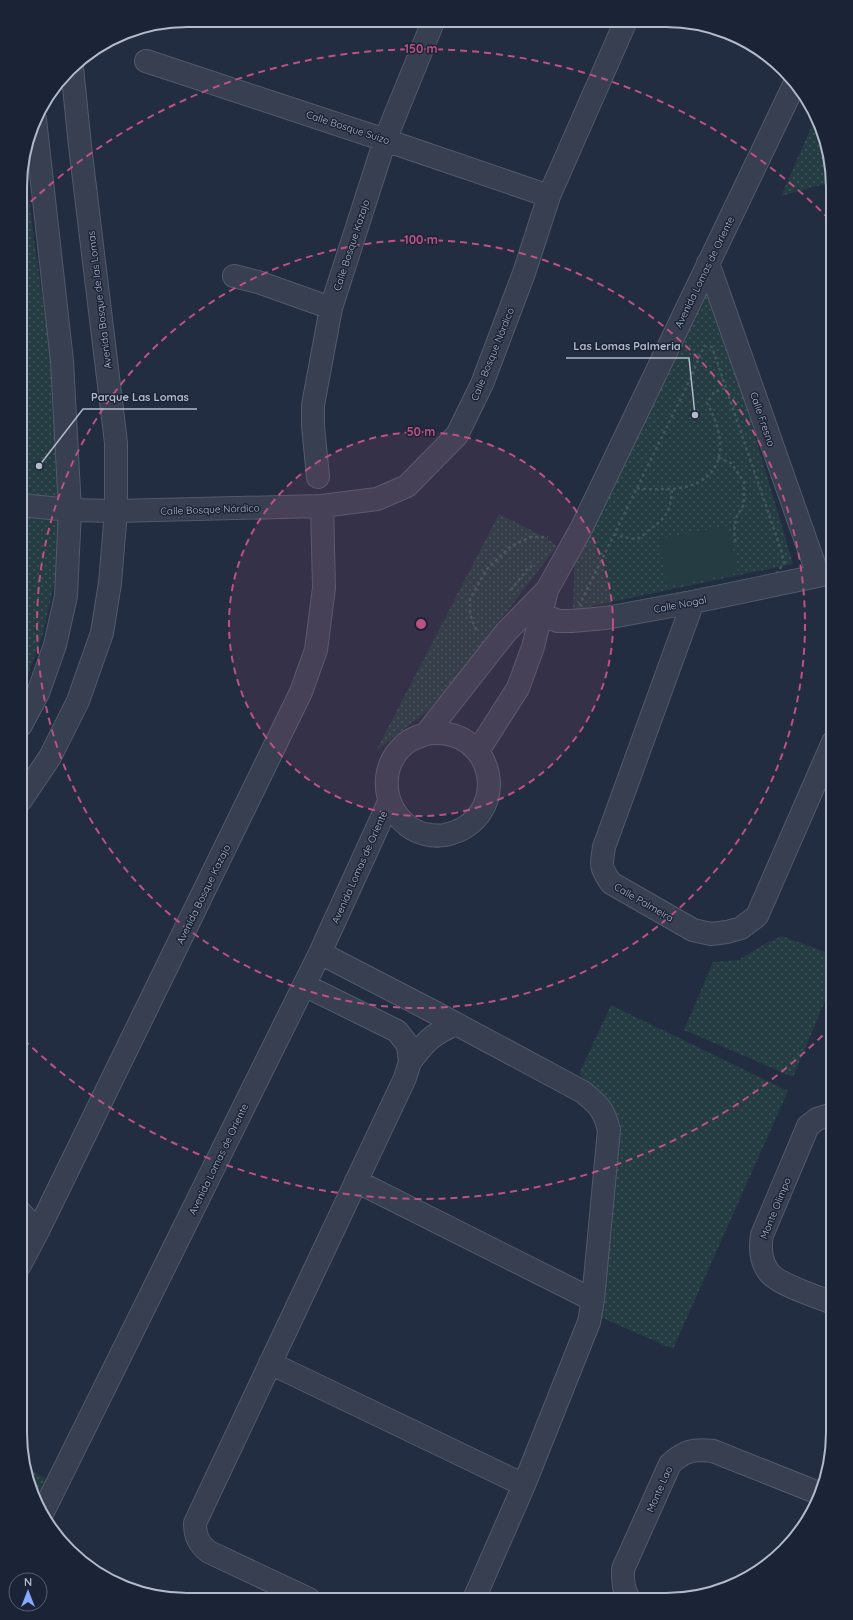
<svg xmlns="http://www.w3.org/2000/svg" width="853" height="1620" font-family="Quicksand,sans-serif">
  <defs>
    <pattern id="grass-dots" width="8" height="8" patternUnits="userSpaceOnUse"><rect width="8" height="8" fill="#243c42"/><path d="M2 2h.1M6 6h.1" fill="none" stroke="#41565c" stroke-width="1.8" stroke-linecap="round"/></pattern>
  </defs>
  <rect width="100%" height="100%" fill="#222d41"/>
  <path fill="url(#grass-dots)" d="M814,121L828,159L832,182L781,196Z
    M23,158L53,375L60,557L43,634L21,694V165Z
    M709,279L793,564L573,610L575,551Z
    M499,514L543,536L557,546L447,690L430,709L376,751Z
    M782,936L833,955V982L793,1077L684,1030L713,962L739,960L763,945Z
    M611,1005L788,1091L673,1349L591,1313L613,1193L620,1123L604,1095L579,1074Z
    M25,1466L57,1486L42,1514L29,1487Z"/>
  <path fill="#243c42" d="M728,526L738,572L667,587L659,539Z"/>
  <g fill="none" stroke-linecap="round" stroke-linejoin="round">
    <g stroke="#525a6c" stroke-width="24">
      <path id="minor" d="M146,61L385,140L549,196
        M708,263L818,575
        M234,276L258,282L331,308
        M318,477L313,426V405L331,308L385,140L433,22
        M21,505L70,510L116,511L322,506L377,499L407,486L457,435L482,384L524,273L549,196L625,23
        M693,602L604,847C601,865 600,867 611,883L693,930L711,934L727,932L741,928L757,916L833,742
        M528,609L558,621H571L606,618L693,602L832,573
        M426,734C497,723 514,820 445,835C433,837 418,834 408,826C380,804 379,762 409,741C414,738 420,736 426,734L506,632L547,590
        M478,751L518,688L533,647L547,590L582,527L795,83
        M320,953L434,1012L583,1092C599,1105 604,1110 609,1130L593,1300L589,1322L524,1485L474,1599
        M304,985L397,1031L408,1045L410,1062L405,1078L195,1523C195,1537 199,1544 209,1552L309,1599
        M410,1062C426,1041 431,1035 456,1024
        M356,1181L593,1300
        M20,1212L38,1231
        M20,1265L38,1231L301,692L316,650L324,588L322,506
        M833,1303C818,1297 776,1284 768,1271C761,1261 760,1247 762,1235L808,1126L817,1119L833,1114
        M270,1363L524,1485
        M42,1514L320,953L389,802
        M630,1600C623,1591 623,1581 623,1569L670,1464C685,1450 694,1449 713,1451L821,1494"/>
    </g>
    <g stroke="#525a6c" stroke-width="24">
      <path id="tertiary" d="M21,725L38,693L55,645L66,596L70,510L62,361L35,119
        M21,800L50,757L78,701L102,633L110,583L116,511V443L80,146L72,67"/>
    </g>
    <path stroke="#3f585c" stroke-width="2.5" stroke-dasharray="3 3" stroke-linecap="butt" d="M704,346L712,347L781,550L784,563L776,574L580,613V604L688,384Z
      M718,458L731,463L744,482V504L736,518L734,532L736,543
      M637,488C647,490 657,489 668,489C724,487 731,446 707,403L714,392L726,388
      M614,534C620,536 632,540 639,538C642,537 646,532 649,530C666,518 671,511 672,489
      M511,590L529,567L532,566
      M476,630L470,614V599L486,570L511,546L531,537H548"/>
    <use href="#minor" stroke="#373f51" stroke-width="22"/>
    <use href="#tertiary" stroke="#373f51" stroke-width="22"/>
  </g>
  <circle cx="421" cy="624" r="192" fill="#bd5183" fill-opacity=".12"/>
  <g fill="none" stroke="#bd5183" stroke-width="2" stroke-dasharray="7 5">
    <circle cx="421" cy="624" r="192"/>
    <circle cx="421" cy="624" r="384"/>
    <path d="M831 1027A575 575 0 0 1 22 1038M22 210A575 575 0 0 1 831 221"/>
  </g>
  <g text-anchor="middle" stroke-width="3" stroke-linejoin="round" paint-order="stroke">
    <g font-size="10" fill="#b3bacc" stroke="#1b2436">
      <text transform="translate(348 127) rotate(18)" y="4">Calle Bosque Suizo</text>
      <text transform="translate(351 245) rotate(-72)" y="4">Calle Bosque Kazajo</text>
      <text transform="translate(704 272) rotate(-64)" y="4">Avenida Lomas de Oriente</text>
      <text transform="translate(99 300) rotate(-97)" y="4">Avenida Bosque de las Lomas</text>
      <text transform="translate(492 354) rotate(-68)" y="4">Calle Bosque Nórdico</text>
      <text transform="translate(763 419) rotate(71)" y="4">Calle Fresno</text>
      <text transform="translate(210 509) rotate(-2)" y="4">Calle Bosque Nórdico</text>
      <text transform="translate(680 604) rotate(-11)" y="4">Calle Nogal</text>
      <text transform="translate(359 867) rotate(-66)" y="4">Avenida Lomas de Oriente</text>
      <text transform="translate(203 894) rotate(-64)" y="4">Avenida Bosque Kazajo</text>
      <text transform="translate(644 902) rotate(30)" y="4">Calle Palmeira</text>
      <text transform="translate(218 1159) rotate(-64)" y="4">Avenida Lomas de Oriente</text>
      <text transform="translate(775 1208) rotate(-68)" y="4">Monte Olimpo</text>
      <text transform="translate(659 1489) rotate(-66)" y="4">Monte Lao</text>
    </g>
  </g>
  <path d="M0 0H853V1620H0ZM187 27H666A160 160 0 0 1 826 187V1433A160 160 0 0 1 666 1593H187A160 160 0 0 1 27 1433V187A160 160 0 0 1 187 27Z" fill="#1b2436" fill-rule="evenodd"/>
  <path fill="none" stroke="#b3bacc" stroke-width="2" d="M187 27H666A160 160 0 0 1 826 187V1433A160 160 0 0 1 666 1593H187A160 160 0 0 1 27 1433V187A160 160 0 0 1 187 27Z"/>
  <circle cx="421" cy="624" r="6" fill="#bd5183" stroke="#1b2436" stroke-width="2"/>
  <g font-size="12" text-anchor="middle" font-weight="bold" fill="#bd5183" stroke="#1b2436" stroke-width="3" stroke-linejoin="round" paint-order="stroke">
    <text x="421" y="53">150 m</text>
    <text x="421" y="244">100 m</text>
    <text x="421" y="436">50 m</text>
  </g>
  <path fill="none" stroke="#b3bacc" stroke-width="1.5" d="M695 415L689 358H566M39 466L83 409H197"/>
  <g fill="#b3bacc" stroke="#1b2436" stroke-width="1.5">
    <circle cx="695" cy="415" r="4"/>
    <circle cx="39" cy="466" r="4"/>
  </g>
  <g font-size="11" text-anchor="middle" font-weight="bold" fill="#b3bacc" stroke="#1b2436" stroke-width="3" stroke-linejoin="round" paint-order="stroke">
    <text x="627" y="350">Las Lomas Palmeria</text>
    <text x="140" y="401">Parque Las Lomas</text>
  </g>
  <g transform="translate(28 1592)"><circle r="19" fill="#1b2436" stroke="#586072"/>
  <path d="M0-3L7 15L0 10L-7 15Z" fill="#85aaff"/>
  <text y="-6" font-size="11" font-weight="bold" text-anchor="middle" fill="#b3bacc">N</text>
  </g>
</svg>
